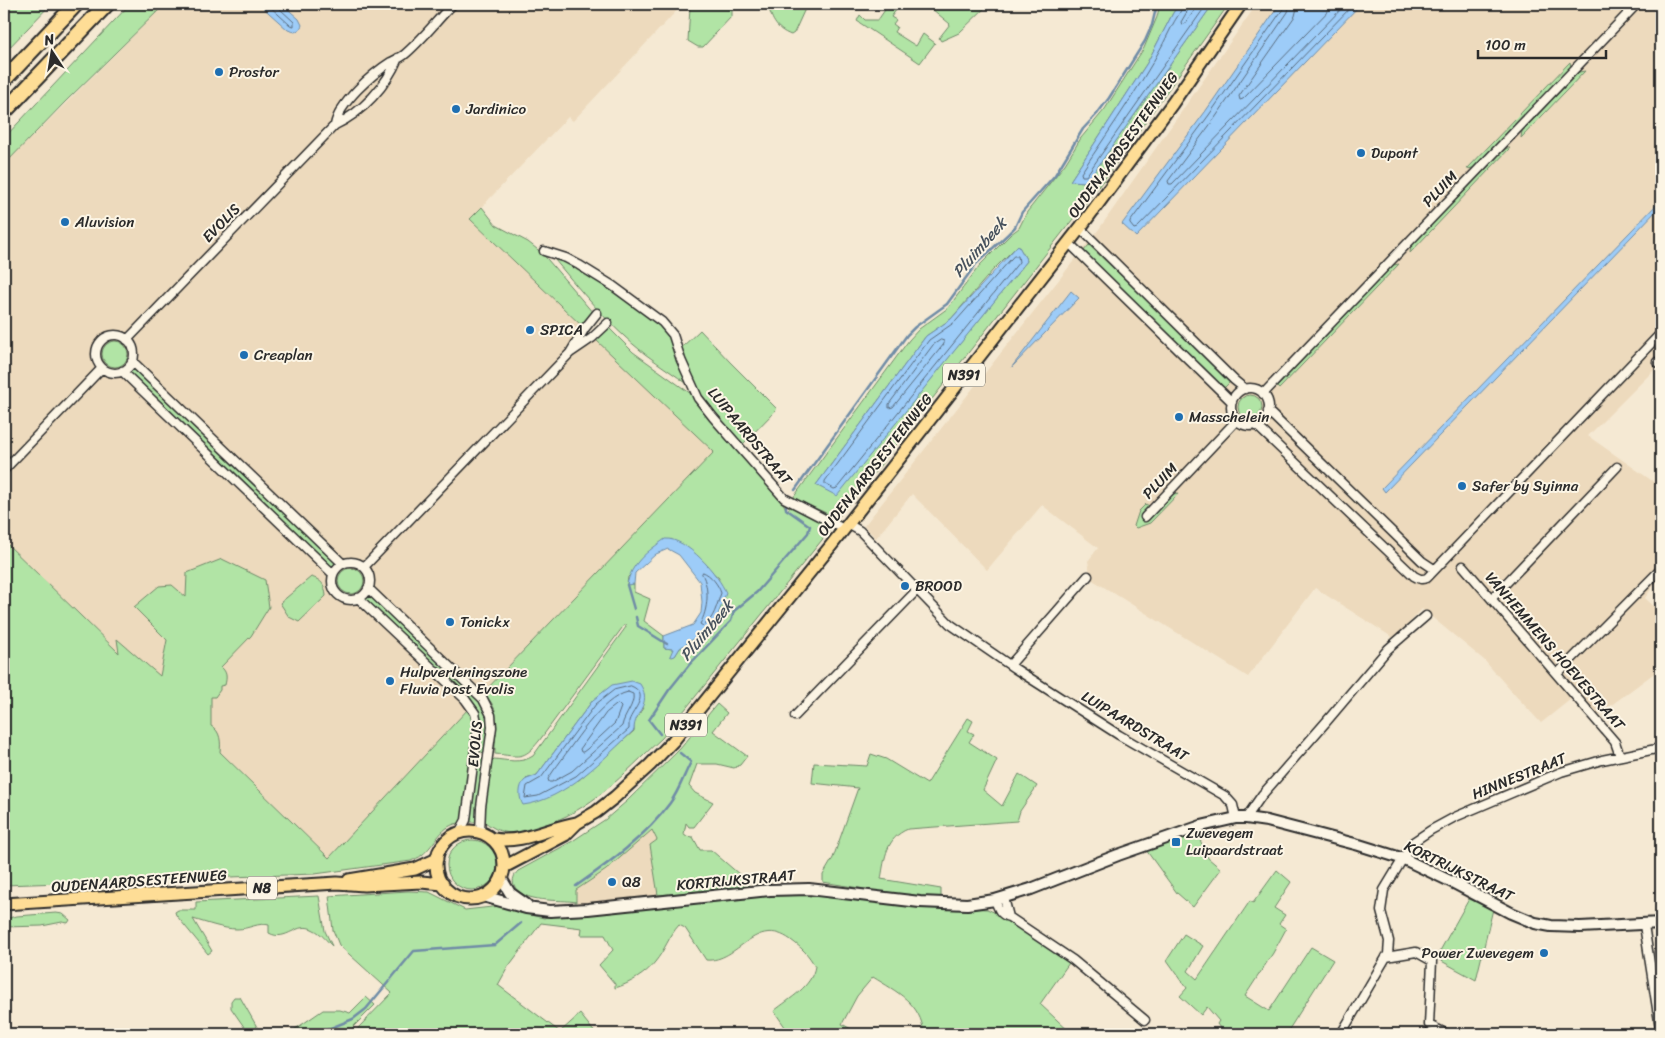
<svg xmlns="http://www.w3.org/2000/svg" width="1665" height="1038" font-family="Sriracha,sans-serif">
  <rect width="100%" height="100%" fill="#f5e9d3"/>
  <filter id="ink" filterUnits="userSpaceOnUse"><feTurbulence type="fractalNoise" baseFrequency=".02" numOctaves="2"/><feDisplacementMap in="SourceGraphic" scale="10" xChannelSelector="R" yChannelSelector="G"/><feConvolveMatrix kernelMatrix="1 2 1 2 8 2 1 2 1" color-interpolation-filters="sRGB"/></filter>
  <g filter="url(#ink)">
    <path fill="#eddabd" d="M165,4H683L573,121L568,117L470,219L715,452L513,662L329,858L4,541V165Z
      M1257,4H1661V363L1588,436L1661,487V575L1645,598L1661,613V668L1598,715L1611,729L1624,749L1610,751L1612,745L1571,699L1541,723L1513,693L1484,660L1422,609L1395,639L1315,588L1248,677L1091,579L1088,561L1098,548L1042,505L987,570L912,494L876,538L864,526L1099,229Z
      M652,830L657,840L650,846L658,895L577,904L576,890L606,870Z"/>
    <path fill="#b1e4a5" stroke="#6e8868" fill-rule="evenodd" d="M4,4H51L4,53Z
      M130,4H165L65,102L4,165V138Z
      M694,4H725L732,10V16L703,47H698L688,41L690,7Z
      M768,4H783L792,9L796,4H809L804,11L794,33L791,35C775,29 771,18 768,4Z
      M889,4H906L903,9L899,6L891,17L896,20L893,24L897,27L894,32L916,46L923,34L935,43L920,63L857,21L860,15L865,20H878Z
      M936,4H989L959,33L941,41L939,38L950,24L932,9Z
      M1160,4H1179L1173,13L1147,63L1070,181L1087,182L1213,4H1229L1109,173L857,495L837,518L793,498L909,340L919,329L948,308L980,265L1011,234L1019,228L1027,212L1065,164L1081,138L1105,109L1144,48L1157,17ZM1018,245L1027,261L837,495L816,485L926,336L951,319L993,270Z
      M1570,62L1571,67L1473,168L1467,169Z
      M1585,71L1521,138L1522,131L1579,72Z
      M1507,148H1510L1410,253L1411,246L1504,150Z
      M482,207L496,225L528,242L542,253L593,313L583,327L470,219Z
      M1089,245L1231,381L1223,389L1082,253Z
      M550,254L557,256L613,288L661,324L671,340L689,385C675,375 660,365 645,354C609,326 579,289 550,254Z
      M1399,264L1279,389L1277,387L1393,265Z
      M608,327L633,352L694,396L727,440L781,499L787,511L792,504L829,524L830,530L662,738C622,775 593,810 539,827C517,834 504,837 485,822L484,817L491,762L494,759C507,760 521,764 533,756L626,627L625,624L539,741C523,761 519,756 495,754V710L491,702L483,693L714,452L595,339ZM671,539L719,578L710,628L680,648L675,656L673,649L664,648V636L644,621L650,599L634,592V584H627L628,577ZM593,700L643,708L634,722V731L579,780L526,779L537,775Z
      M700,330L730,362L777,409L742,445L711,411L697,389L681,348Z
      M102 354a13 13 0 1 1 26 0a13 13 0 1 1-26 0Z
      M133,366L338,563L332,569L128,372Z
      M1238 407a12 12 0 1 1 24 0a12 12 0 1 1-24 0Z
      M1179,493L1150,523L1136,528L1134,526L1139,511L1146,504L1149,506L1142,514L1148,520L1173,494Z
      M4,541L119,653L117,639L160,676L167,640L134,607L159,586L172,585L186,597L187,573L222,559L265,580L269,607L251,636L221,667C227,672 227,677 225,685L220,686V690L215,697H211V726C221,731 221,743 220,752L329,858L469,708L473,716L475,733L461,823C441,824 436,844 422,855C419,858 414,859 411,861L315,874L4,885Z
      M338 581a13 13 0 1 1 26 0a13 13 0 1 1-26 0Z
      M311,577C322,580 325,585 326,596L299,622L289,617L280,603Z
      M369,593L477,696L488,715L489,730L486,754L479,751C478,735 485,721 475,706L364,599Z
      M717,704L727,713L713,731L747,756L740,765L734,768L717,764H697L689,786L695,793L713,802L694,827H689L686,823L684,834L685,836L693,837L700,850H711L747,881L749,887L658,895L650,845L657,840L652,830L606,870L576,890V902C562,899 521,904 514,885C512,880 514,875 518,871L571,842L606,819L627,801L680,749Z
      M968,718L973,721L968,731L974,734L969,742L997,760L983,790L1002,806L1019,774L1037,786L1020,811L1017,821L908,829C886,838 885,857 881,879L941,889V898L907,896L823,882V875L833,858L858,788L812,783L814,763L867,766L871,754L886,759L927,784Z
      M477,756L485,758L476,822H469Z
      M1197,833L1208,858L1221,869L1193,907L1177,893L1146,850Z
      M447 865a25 25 0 1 1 50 0a25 25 0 1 1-50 0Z
      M1277,870L1291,882L1274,908L1285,915L1279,924L1286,929L1273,953L1245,996L1269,1011L1311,947L1333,960L1286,1034H1215L1220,1028L1217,1024L1219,1021L1207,1007L1201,1015L1180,996L1187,988L1167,960L1184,934L1203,946L1188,971L1197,979L1250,901L1253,903Z
      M408,891L429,892L465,910L501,906L517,912L544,918L557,914L701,900L814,892L925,906L987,909L998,914L1069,963L1040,1004L1072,1034H924C921,1003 897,992 873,977L857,996L842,1024L860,1034H790L774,1011C790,998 812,987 815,966C808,954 803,949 791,940C755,914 738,963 706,960L685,928L679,925C669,936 665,950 655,962C646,974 629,984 615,988V984L599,965L613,950L605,935H581L582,928L541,923L508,967L498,985L560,1032L580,1014L596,1034H355L359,1027L392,993L339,945L333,930L329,896Z
      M319,896L325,931L332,946C327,941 321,933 314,930C297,920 287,943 269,933V925C258,922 250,929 237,929C223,929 207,923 193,919L212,951L208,954L176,915L175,912L178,910H196V902Z
      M1469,899L1493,909L1476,980L1436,958Z
      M56,913L63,914L70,920L68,923L62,922L42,926L4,927V919L17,916Z
      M234,997H240L261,1034H249L231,1008V1001Z
      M366,997L375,1005L351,1029L352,1034H288L323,1010H340L350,1013Z"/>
    <path fill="#9dccf8" stroke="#6f8ca6" d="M259,4H282L299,19L302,25L300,29L295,32L288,30Z
      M1179,4H1213L1087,182L1070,181L1147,63L1173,13Z
      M1280,4H1361L1136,237L1122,224L1205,112Z
      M1661,200V206L1385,492L1382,488Z
      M1018,245L1027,261L837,496L816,485L926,336L951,319Z
      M1071,291L1079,298L1011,368Z
      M665,539C686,537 719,575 726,593L718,615L710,628L680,648L675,656L672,657L670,656L673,649L664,648V636L693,625L701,613L702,602L700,582L679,555L668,549L656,554L635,573L634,584L627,585C631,563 648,551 665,539Z
      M632,681L640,684C653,705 634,711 634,730C605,758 565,800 523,805C519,799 518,786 525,780C528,778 534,777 537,775L593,700L612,685Z"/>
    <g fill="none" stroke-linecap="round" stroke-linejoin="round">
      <path stroke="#596b7d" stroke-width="1" d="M267,4L290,25L294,26V22L280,9L279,4
        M1183,4C1182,11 1176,18 1173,24C1148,77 1113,124 1081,173L1082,176H1086L1207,4
        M1189,4L1188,10L1181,22L1182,25L1185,24L1199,4
        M1284,4L1283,9L1209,115L1130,222V224L1134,229L1137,228L1354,4
        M1290,4L1288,12L1215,118L1168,181L1169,184H1172L1346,4
        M1298,4L1295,16L1239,96L1240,100L1243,99L1335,4
        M1014,256H1018L1019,262L837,488L834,489L825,484V481L929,340L955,322Z
        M941,340L944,341V344L893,407L889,408V404L933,345Z
        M703,572C711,575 718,584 721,593C717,604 714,620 703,626L700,624C708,610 710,588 702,574Z
        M631,686C651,694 633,709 629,721C629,723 629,726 629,729L576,776L538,796L525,798L527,786L541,778L596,704L614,690Z
        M628,692L633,694C635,705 624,715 622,726L572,771L552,782H549L548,779L554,770C572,747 600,698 628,692Z
        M618,704L621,707L615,723L587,749L583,752H581L580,749L606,713Z"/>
      <path stroke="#6f8ca6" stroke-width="2.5" d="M795,490L907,335L915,327L947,304L976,264L1008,234L1015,227L1022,212L1055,175L1083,129L1097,114L1109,98L1145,41L1152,25L1157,4
        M627,585L634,609
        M636,617L638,626L667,644
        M660,734L649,720L669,690L689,665L731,621L734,611L757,592L808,533L810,526L786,509V504
        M576,886C609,863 646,836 670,803C679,791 684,775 691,762L680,753
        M316,1034L353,1019L366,1009L414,951L495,945L521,923"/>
      <g stroke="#2b2b2b" stroke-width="11">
        <path id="street" d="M1657,4L1661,7
          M335,125C339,103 372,74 391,62C395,60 400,58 404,55C422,40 437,20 453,4
          M1080,228L1234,380L1245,389
          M1069,243L1232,402
          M544,251L566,258L579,265L613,286L662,322L673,335L681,360L698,398L713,417L778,491L784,498L844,529
          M96 354a19 19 0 1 1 38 0a19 19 0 1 1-38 0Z
          M127,340L335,125C362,113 387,85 398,58
          M570,353L585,328L597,313
          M132,361L342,563
          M1657,362L1661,364
          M122,371L333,574
          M1231 407a19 19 0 1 1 38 0a19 19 0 1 1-38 0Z
          M1263,394L1637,4
          M1268,411L1422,561L1434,569
          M1256,425L1414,576C1419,579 1422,580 1427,578L1661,333
          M4,470L102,368
          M1145,517L1237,420
          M848,524L860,531L950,624L1014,668L1119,735L1225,796L1233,805L1236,818
          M332 581a19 19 0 1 1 38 0a19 19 0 1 1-38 0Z
          M1463,566L1615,742L1620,756
          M364,567L570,353L592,338L608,323
          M368,588L483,699L491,715L492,727L481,807L480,833
          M358,598L465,699L475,713L478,726L466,820L459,833
          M1492,598L1617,467
          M1010,665L1088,576
          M1557,674L1661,569
          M795,716L917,590
          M1246,818L1262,795L1326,722L1388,649L1426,616
          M1004,898L1009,917
          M995,900C998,908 1000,915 1009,917L1073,960L1145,1020
          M1644,925L1661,1034
          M1386,957L1416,952L1432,961L1429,1025L1447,1034
          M1341,1034L1388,954L1389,941L1381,911L1384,890L1413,842L1431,830L1455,817L1561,772L1602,760L1661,748"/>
      </g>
      <g stroke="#2b2b2b" stroke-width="14">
        <path id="secondary" d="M501,878L510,893L527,905
          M483,896L526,908L550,911L588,909L770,890L809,889L920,902L967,904L995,900L1031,889L1118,855L1201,826L1236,818H1246L1267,821L1359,845L1404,859L1454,883L1511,913L1535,923L1551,926L1580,927L1661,923"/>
      </g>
      <g stroke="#2b2b2b" stroke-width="15">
        <path id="primary" d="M436 865a34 34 0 1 1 68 0a34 34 0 1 1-68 0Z
          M493,839C523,844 548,828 577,823
          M504,867L565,835L577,823L596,812L615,797L650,765L673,741L830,547L1080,228L1172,104L1241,4
          M349,880L415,869L437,859
          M4,904L337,883L364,885L421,882L443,884"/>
      </g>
      <g stroke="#2b2b2b" stroke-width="18">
        <path id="highway" d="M4,80L76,4
          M4,112L107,4"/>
      </g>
      <use href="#street" stroke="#fcf5e5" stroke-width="8"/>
      <use href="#secondary" stroke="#fcf5e5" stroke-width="10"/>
      <use href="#primary" stroke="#fedd96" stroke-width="11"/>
      <use href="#highway" stroke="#fedd96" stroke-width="14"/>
    </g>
  </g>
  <g fill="#1f6fb2" stroke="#fcf5e5" stroke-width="2">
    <circle cx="219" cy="72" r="5"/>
    <circle cx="456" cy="109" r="5"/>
    <circle cx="1361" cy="153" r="5"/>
    <circle cx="65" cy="222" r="5"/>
    <circle cx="530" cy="330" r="5"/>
    <circle cx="244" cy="355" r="5"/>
    <circle cx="1179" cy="417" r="5"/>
    <circle cx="1462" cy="486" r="5"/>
    <circle cx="905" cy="586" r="5"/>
    <circle cx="450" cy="622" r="5"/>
    <circle cx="390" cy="681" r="5"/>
    <rect x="1171" y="837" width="10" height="10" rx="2.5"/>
    <circle cx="612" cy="882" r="5"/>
    <circle cx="1544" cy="953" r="5"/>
  </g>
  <g text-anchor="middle" stroke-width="4" stroke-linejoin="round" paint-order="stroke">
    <g fill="#fcf5e5" stroke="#6a6863" stroke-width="1">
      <rect x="943" y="363.5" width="42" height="23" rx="4"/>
      <rect x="665" y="713.5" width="42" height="23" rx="4"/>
      <rect x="247" y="876.5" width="30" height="23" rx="4"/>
    </g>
    <g font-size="14" font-weight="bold" fill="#2b2b2b">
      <text x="964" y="380">N391</text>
      <text x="686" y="730">N391</text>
      <text x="262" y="893">N8</text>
    </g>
    <g font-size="15" fill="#2b2b2b" stroke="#fcf5e5" text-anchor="start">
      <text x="229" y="77">Prostor</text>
      <text x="466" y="114">Jardinico</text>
      <text x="1371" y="158">Dupont</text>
      <text x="75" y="227">Aluvision</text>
      <text x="540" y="335">SPICA</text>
      <text x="254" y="360">Creaplan</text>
      <text x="1189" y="422">Masschelein</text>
      <text x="1472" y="491">Safer by Syinna</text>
      <text x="915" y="591">BROOD</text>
      <text x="460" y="627">Tonickx</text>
      <text x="400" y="677">Hulpverleningszone<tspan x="400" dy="17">Fluvia post Evolis</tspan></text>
      <text x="1186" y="838">Zwevegem<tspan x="1186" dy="17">Luipaardstraat</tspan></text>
      <text x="622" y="887">Q8</text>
      <text x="1534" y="958" text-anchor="end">Power Zwevegem</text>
    </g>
    <g font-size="15" fill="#2b2b2b" stroke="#fcf5e5">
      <text transform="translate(1123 145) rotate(-54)" y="5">OUDENAARDSESTEENWEG</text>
      <text transform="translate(1440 189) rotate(-46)" y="5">PLUIM</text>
      <text transform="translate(221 223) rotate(-46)" y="5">EVOLIS</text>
      <text transform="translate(750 436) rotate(50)" y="5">LUIPAARDSTRAAT</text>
      <text transform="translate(875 465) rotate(-52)" y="5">OUDENAARDSESTEENWEG</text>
      <text transform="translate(1160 481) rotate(-46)" y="5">PLUIM</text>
      <text transform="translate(1555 651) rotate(49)" y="5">VANHEMMENS HOEVESTRAAT</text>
      <text transform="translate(1135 726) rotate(31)" y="5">LUIPAARDSTRAAT</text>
      <text transform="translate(475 744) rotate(-85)" y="5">EVOLIS</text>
      <text transform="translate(1519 776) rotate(-22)" y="5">HINNESTRAAT</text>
      <text transform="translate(1459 871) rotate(26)" y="5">KORTRIJKSTRAAT</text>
      <text transform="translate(736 880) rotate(-5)" y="5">KORTRIJKSTRAAT</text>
      <text transform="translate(139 881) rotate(-4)" y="5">OUDENAARDSESTEENWEG</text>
    </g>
    <g font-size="16" font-style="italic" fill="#48535e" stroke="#fcf5e5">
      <text transform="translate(979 247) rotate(-49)" y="6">Pluimbeek</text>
      <text transform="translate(706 630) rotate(-50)" y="6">Pluimbeek</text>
    </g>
  </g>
  <rect width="1665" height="1038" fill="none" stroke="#fcf5e5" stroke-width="20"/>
  <rect x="10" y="10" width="1645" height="1018" fill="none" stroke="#2b2b2b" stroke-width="2" filter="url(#ink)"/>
  <g transform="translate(52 52) rotate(348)" stroke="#fcf5e5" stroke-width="4" paint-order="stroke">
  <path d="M0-4L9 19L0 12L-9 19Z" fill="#2b2b2b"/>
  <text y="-8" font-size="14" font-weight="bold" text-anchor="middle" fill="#2b2b2b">N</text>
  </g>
  <path d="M1478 50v8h128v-8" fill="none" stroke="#2b2b2b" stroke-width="2.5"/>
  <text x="1485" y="50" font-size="15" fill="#2b2b2b" stroke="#fcf5e5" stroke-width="4" paint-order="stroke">100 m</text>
</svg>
